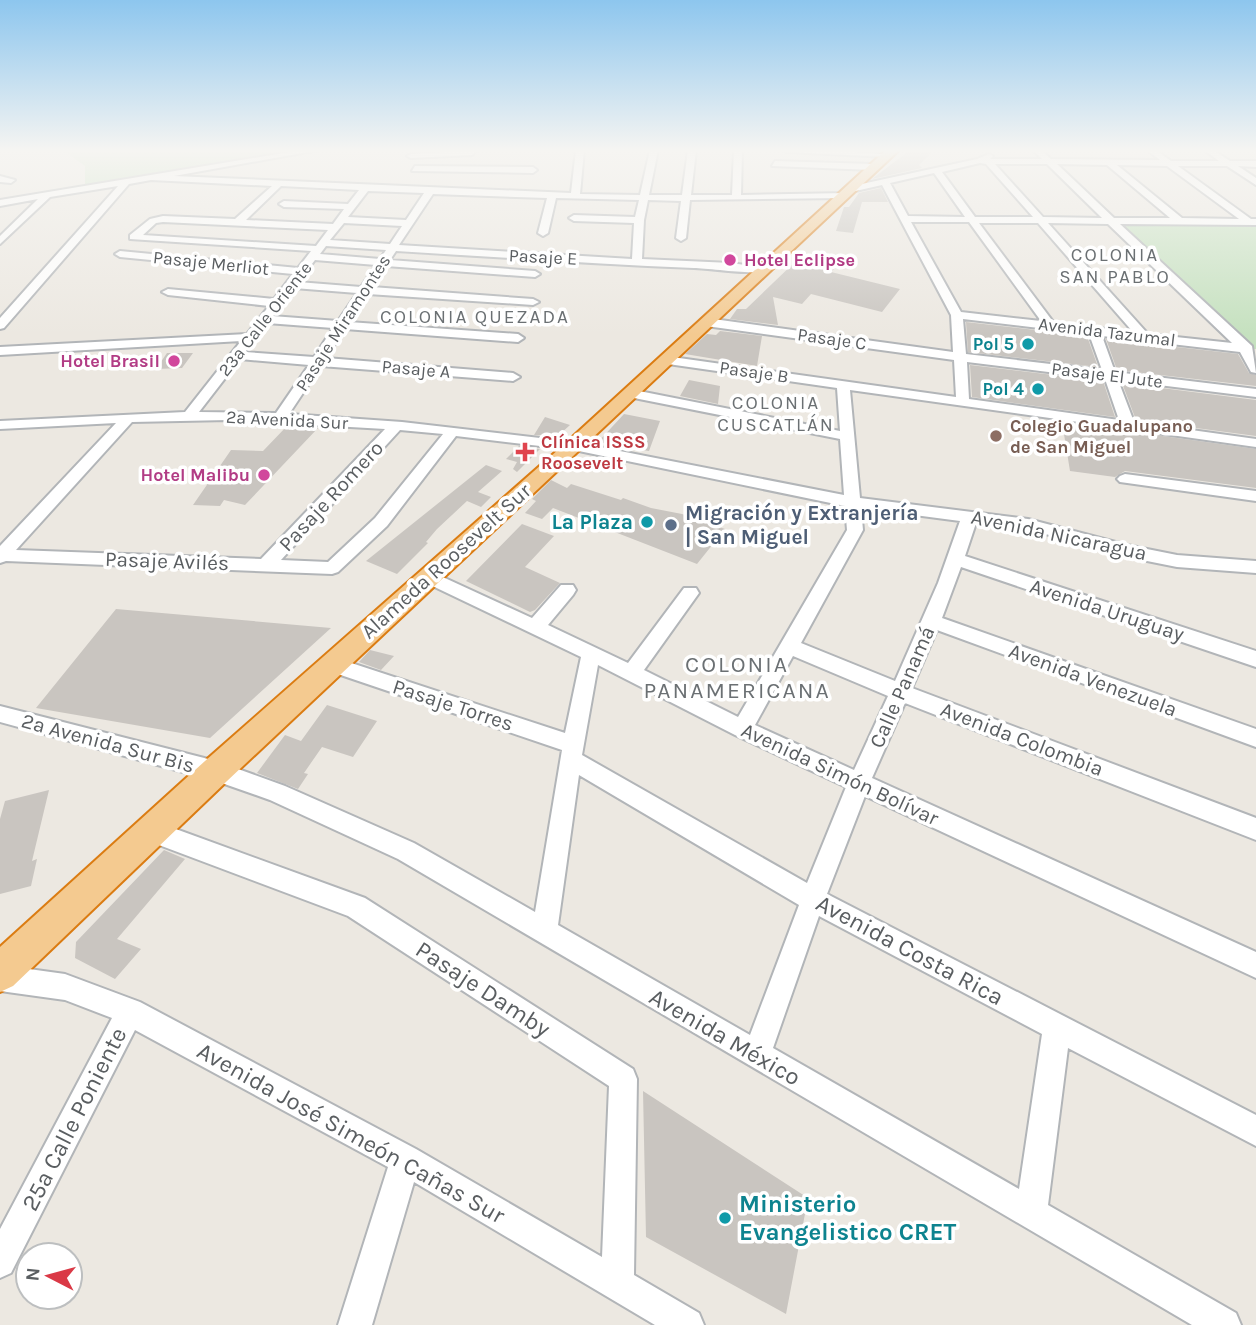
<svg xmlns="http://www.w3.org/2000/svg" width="1256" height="1325" font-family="Karla,sans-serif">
  <rect width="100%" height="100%" fill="#ece8e1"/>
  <path fill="#c5e1bf" d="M63,150H268L274,157L85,190V166Z
    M1111,221L1256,224V349L1244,348Z"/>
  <path fill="#c9c5c0" d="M910,150H934L919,165L922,168L872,179Z
    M881,188L888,202H862L853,233L836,231L844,207H849L859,193Z
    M798,259L835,268L831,272L900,289L882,312L811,294L802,304L773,297L778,325L730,319L737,309H746Z
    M966,322L1087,336L1098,367L968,352Z
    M720,331L762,336L757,366L685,354L707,334L716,335Z
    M1106,339L1238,354L1249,373L1256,375V386L1117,370Z
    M167,353H193L182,368L156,369Z
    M970,365L1103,381L1115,417L972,397Z
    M689,380L720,386L718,404L680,396Z
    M1122,383L1256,400V436L1136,420Z
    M624,414L660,421L649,451L598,442Z
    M545,417L570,425L558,436L534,435Z
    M1062,422L1256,449V488L1125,471L1115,477L1070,471Z
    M287,426L318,428L245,505L224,500L220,506L193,505L231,450L263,451Z
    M519,446L540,449L517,472L513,469L517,462L506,459Z
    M486,465L502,471L478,492L491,497L481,507L467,501L437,529L426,542L428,543L397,574L366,561Z
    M551,480L567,488L571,484L621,500L623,498L651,508L682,514L725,529L697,564L553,508L542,519L525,513L536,501L532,499Z
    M522,524L554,536L525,567L560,583L535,610L530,612L466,581Z
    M116,609L331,628L210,738L36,708Z
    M370,650L394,656L381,670L359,662Z
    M327,705L377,721L353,757L322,747L304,773L308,774L298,789L257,773L285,735L301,741Z
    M49,790L32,861L37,859L31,886L0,894V819L5,801Z
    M164,850L185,859L117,939L141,949L115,979L75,958L76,942Z
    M643,1091L808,1198L786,1314L646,1237Z"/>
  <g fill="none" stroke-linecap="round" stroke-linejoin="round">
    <g stroke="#b2b5b8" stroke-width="4">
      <path id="minor" d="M302,150H319L174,176L571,193L576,150H584L580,194L640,195L650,150H658L649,195H682L688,150H696L691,195H732L734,150H742L741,195L847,193V197L844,198L690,200L686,238L681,241L676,238L681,201L648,200L644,220L642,259L731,263L766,268L767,270C759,276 708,268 694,268C595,264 495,257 396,251L390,260L535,271L540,274L535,277L386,266L372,287L533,299L539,302L533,305L368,294L349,322L518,334L524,338L518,342L345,329L326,358L513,373L520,377L513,381L321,366L289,414L402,422L574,442L844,495L840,439L629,397L622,393L629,389L840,431L837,388L661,363V357L665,356L956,397L954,360L706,326L700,322L706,318L953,352L951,315L882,185L851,192L848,191V187L977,159L989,154L993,156L990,159H1042L1033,150H1041L1051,159L1160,160L1147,150H1156L1171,161H1219L1204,150H1213L1230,161H1256V167L1238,166L1256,178V185L1227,166H1178L1251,219H1256V225L1120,224L1252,346L1256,373L1251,372L1240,352L1102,336L1115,372L1256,389V397L1118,380L1134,422L1256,439V447L850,390L860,498L1028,519L1127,545L1177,555L1256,561V573L1177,567L1127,557L1028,529L976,523L965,556L1256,651V667L961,567L942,618L1256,729V747L937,630L912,688L1256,818V840L905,703L872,778L1256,952V978L865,796L827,894L1256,1115V1146L1068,1048L1048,1205L1236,1313L1241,1325H1192L398,859L270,800L216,781L0,722V706L216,761L285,786L414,843L535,912L562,750L326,670L323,665L326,660L333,657L565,733L581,657L422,581L419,577L422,573H434L532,618L561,585H573L576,590L573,595L548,625L628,663L684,588H696L699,593L644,670L738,717L847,530L845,506L574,450L456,436L387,526L338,572L332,574L6,561L0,563V546L116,423L0,429V421L185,412L241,341L0,355V347L247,334L269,306L168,295L162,292L168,289L274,299L293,274L120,257L115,254L120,251L298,268L311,251L130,239V235L150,219L163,216L235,219L272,186L151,180L129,184L4,328L0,329V318L118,186L50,197L0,244V236L38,199L0,206V200ZM980,163L986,164L1033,217H975L942,172ZM995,164H1047L1102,218L1043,217ZM1057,164L1107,165L1170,218H1114ZM1117,165L1167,166L1239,219L1182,218ZM934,173L965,217L908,216L890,183ZM281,186L359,190L348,204L284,201L279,204L284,207L344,209L333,224L246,220ZM368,191L424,193L406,220L348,217ZM433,194L547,198L538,233L543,236L548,233L556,198L639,200L635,217L574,215L569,218L574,221L634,223L632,259L399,245ZM163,222L328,230L316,246L143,235L156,223ZM911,222H969L1041,321L961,312ZM344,223L402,226L390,244L330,240ZM979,223H1038L1133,332L1054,323ZM1048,223L1108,224L1232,343L1148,334ZM326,246L386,250L380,259L320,254ZM315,260L376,265L361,287L298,282ZM294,288L357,293L338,321L272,316ZM963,319L1089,334L1102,370L966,354ZM267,323L333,328L314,357L245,352ZM240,359L309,365L276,413L199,412ZM967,362L1105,379L1119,420L969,399ZM229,420L385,429L261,559L16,550L132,422ZM400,430L443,434L375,518L328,562L281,560ZM861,508L960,521L938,583L895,681L801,643L863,530ZM793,656L888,696L854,770L755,725ZM598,665L735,735L846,787L807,883L582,755ZM579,775L799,905L750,1035L558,925ZM819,916L1042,1034L1019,1189L773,1048Z
        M477,150L472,155L411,158L407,156L411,154Z
        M782,150H830L892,155L888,157L786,152Z
        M775,161L873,164L877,167L873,170L772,166Z
        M415,166L533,167L537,170L533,173L412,171Z
        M0,176L15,180L11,183L0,182Z
        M1125,474L1256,491V501L1120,482L1117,479L1120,476Z
        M151,820L365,898L633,1069L637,1079L634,1275L699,1313L704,1325H655L414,1182L372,1325H338L388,1167L135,1030L11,1273L0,1278V1229L112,1018L65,1000L0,991V965L65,974L140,1002L416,1149L602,1257L609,1086L348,916L143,839L140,831L143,823Z"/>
    </g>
    <g stroke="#db7c12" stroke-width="4">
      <path id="highway" d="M886,150H899L227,781L13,986L0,992V947L205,761L567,442Z"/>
    </g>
    <use href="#minor" fill="#fff" fill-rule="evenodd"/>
    <use href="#highway" fill="#f4ca90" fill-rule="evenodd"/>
  </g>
  <linearGradient id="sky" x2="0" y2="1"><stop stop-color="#8dc6ee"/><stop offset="0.45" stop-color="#f6f5f2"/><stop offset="1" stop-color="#f6f5f2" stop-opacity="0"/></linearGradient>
  <rect width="1256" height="335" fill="url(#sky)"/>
  <g fill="#d1479c" stroke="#fff" stroke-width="2.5">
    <circle cx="730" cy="260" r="7"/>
    <circle cx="174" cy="361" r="7"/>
    <circle cx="264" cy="475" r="7"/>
  </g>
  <g fill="#0f9aa8" stroke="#fff" stroke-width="2.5">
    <circle cx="1028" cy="344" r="7"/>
    <circle cx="1038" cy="389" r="7"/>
    <circle cx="647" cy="522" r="7"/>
    <circle cx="725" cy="1218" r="7"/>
  </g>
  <circle fill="#8d6e63" stroke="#fff" stroke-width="2.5" cx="996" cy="436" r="7"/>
  <path fill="#e0444e" stroke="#fff" stroke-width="2.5" d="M521.5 441.5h7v7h7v7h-7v7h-7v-7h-7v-7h7z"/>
  <circle fill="#5c6f8a" stroke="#fff" stroke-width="2.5" cx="671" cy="525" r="7"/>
  <g text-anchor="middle" stroke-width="7" stroke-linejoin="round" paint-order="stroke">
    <g font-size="18" fill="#5a5e61" stroke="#fff">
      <text transform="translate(543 257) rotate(3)" y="6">Pasaje E</text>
      <text transform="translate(211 263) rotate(6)" y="6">Pasaje Merliot</text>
      <text transform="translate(265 319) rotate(-52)" y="6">23a Calle Oriente</text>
      <text transform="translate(343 323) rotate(-57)" y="6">Pasaje Miramontes</text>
      <text transform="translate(1107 332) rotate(7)" y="6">Avenida Tazumal</text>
      <text transform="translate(832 339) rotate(8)" y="6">Pasaje C</text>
      <text transform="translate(416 369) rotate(5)" y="6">Pasaje A</text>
      <text transform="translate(754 372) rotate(8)" y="6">Pasaje B</text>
      <text transform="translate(1107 375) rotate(7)" y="6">Pasaje El Jute</text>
      <text transform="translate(287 420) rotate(3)" y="6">2a Avenida Sur</text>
    </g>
    <g font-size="18" font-weight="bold" fill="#b23c85" stroke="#fff" text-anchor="end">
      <text x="744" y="266" text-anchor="start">Hotel Eclipse</text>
      <text x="160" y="367">Hotel Brasil</text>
      <text x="250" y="481">Hotel Malibu</text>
    </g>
    <g font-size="18" font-weight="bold" fill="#0d838f" stroke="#fff" text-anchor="end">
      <text x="1014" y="350">Pol 5</text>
      <text x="1024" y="395">Pol 4</text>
    </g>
    <g font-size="18" font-weight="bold" fill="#785e54" stroke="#fff" text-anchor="start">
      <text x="1010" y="432">Colegio Guadalupano<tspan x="1010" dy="21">de San Miguel</tspan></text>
    </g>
    <g font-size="18" font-weight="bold" fill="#be3a42" stroke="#fff" text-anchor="start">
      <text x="541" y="448">Clínica ISSS<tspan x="541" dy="21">Roosevelt</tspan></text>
    </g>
    <g font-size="19" letter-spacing="2" fill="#6b7073" stroke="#fff">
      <text x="1115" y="261">COLONIA<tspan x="1115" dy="22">SAN PABLO</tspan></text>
      <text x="475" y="323">COLONIA QUEZADA</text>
      <text x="776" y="409">COLONIA<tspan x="776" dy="22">CUSCATLÁN</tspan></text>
    </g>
    <g font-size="21" fill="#5a5e61" stroke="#fff">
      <text transform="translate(331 496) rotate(-47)" y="7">Pasaje Romero</text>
      <text transform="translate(1059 535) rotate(12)" y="7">Avenida Nicaragua</text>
      <text transform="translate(167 561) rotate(2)" y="7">Pasaje Avilés</text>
      <text transform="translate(446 561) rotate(-42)" y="7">Alameda Roosevelt Sur</text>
      <text transform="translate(1107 610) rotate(18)" y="7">Avenida Uruguay</text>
      <text transform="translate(1093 680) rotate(20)" y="7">Avenida Venezuela</text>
      <text transform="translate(902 687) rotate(-66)" y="7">Calle Panamá</text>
      <text transform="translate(453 705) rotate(18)" y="7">Pasaje Torres</text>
      <text transform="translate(1022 739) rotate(21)" y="7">Avenida Colombia</text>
      <text transform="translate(108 743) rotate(15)" y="7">2a Avenida Sur Bis</text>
      <text transform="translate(840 774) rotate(25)" y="7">Avenida Simón Bolívar</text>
    </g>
    <g font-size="21" font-weight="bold" fill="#4e5e75" stroke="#fff" text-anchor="start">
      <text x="685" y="520">Migración y Extranjería<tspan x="685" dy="24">| San Miguel</tspan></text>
    </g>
    <g font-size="21" font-weight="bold" fill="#0d838f" stroke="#fff" text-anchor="end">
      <text x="633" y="529">La Plaza</text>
    </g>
    <g font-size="23" letter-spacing="2" fill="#6b7073" stroke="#fff">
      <text x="737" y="672">COLONIA<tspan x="737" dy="26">PANAMERICANA</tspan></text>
    </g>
    <g font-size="24" fill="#5a5e61" stroke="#fff">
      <text transform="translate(910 950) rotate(28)" y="8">Avenida Costa Rica</text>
      <text transform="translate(483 989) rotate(33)" y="8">Pasaje Damby</text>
      <text transform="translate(725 1037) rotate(30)" y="8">Avenida México</text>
      <text transform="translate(74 1119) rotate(-63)" y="8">25a Calle Poniente</text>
      <text transform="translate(351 1133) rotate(29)" y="8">Avenida José Simeón Cañas Sur</text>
    </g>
    <g font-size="24" font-weight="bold" fill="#0d838f" stroke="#fff" text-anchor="start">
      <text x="739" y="1212">Ministerio<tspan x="739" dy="28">Evangelistico CRET</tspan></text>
    </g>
  </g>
  <g transform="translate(49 1276) rotate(276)"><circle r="33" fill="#ffffff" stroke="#bdbfc0" stroke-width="2"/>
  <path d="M0-5L12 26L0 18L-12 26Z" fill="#da3946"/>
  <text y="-10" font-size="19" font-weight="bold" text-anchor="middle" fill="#5a5e61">N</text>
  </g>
</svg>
